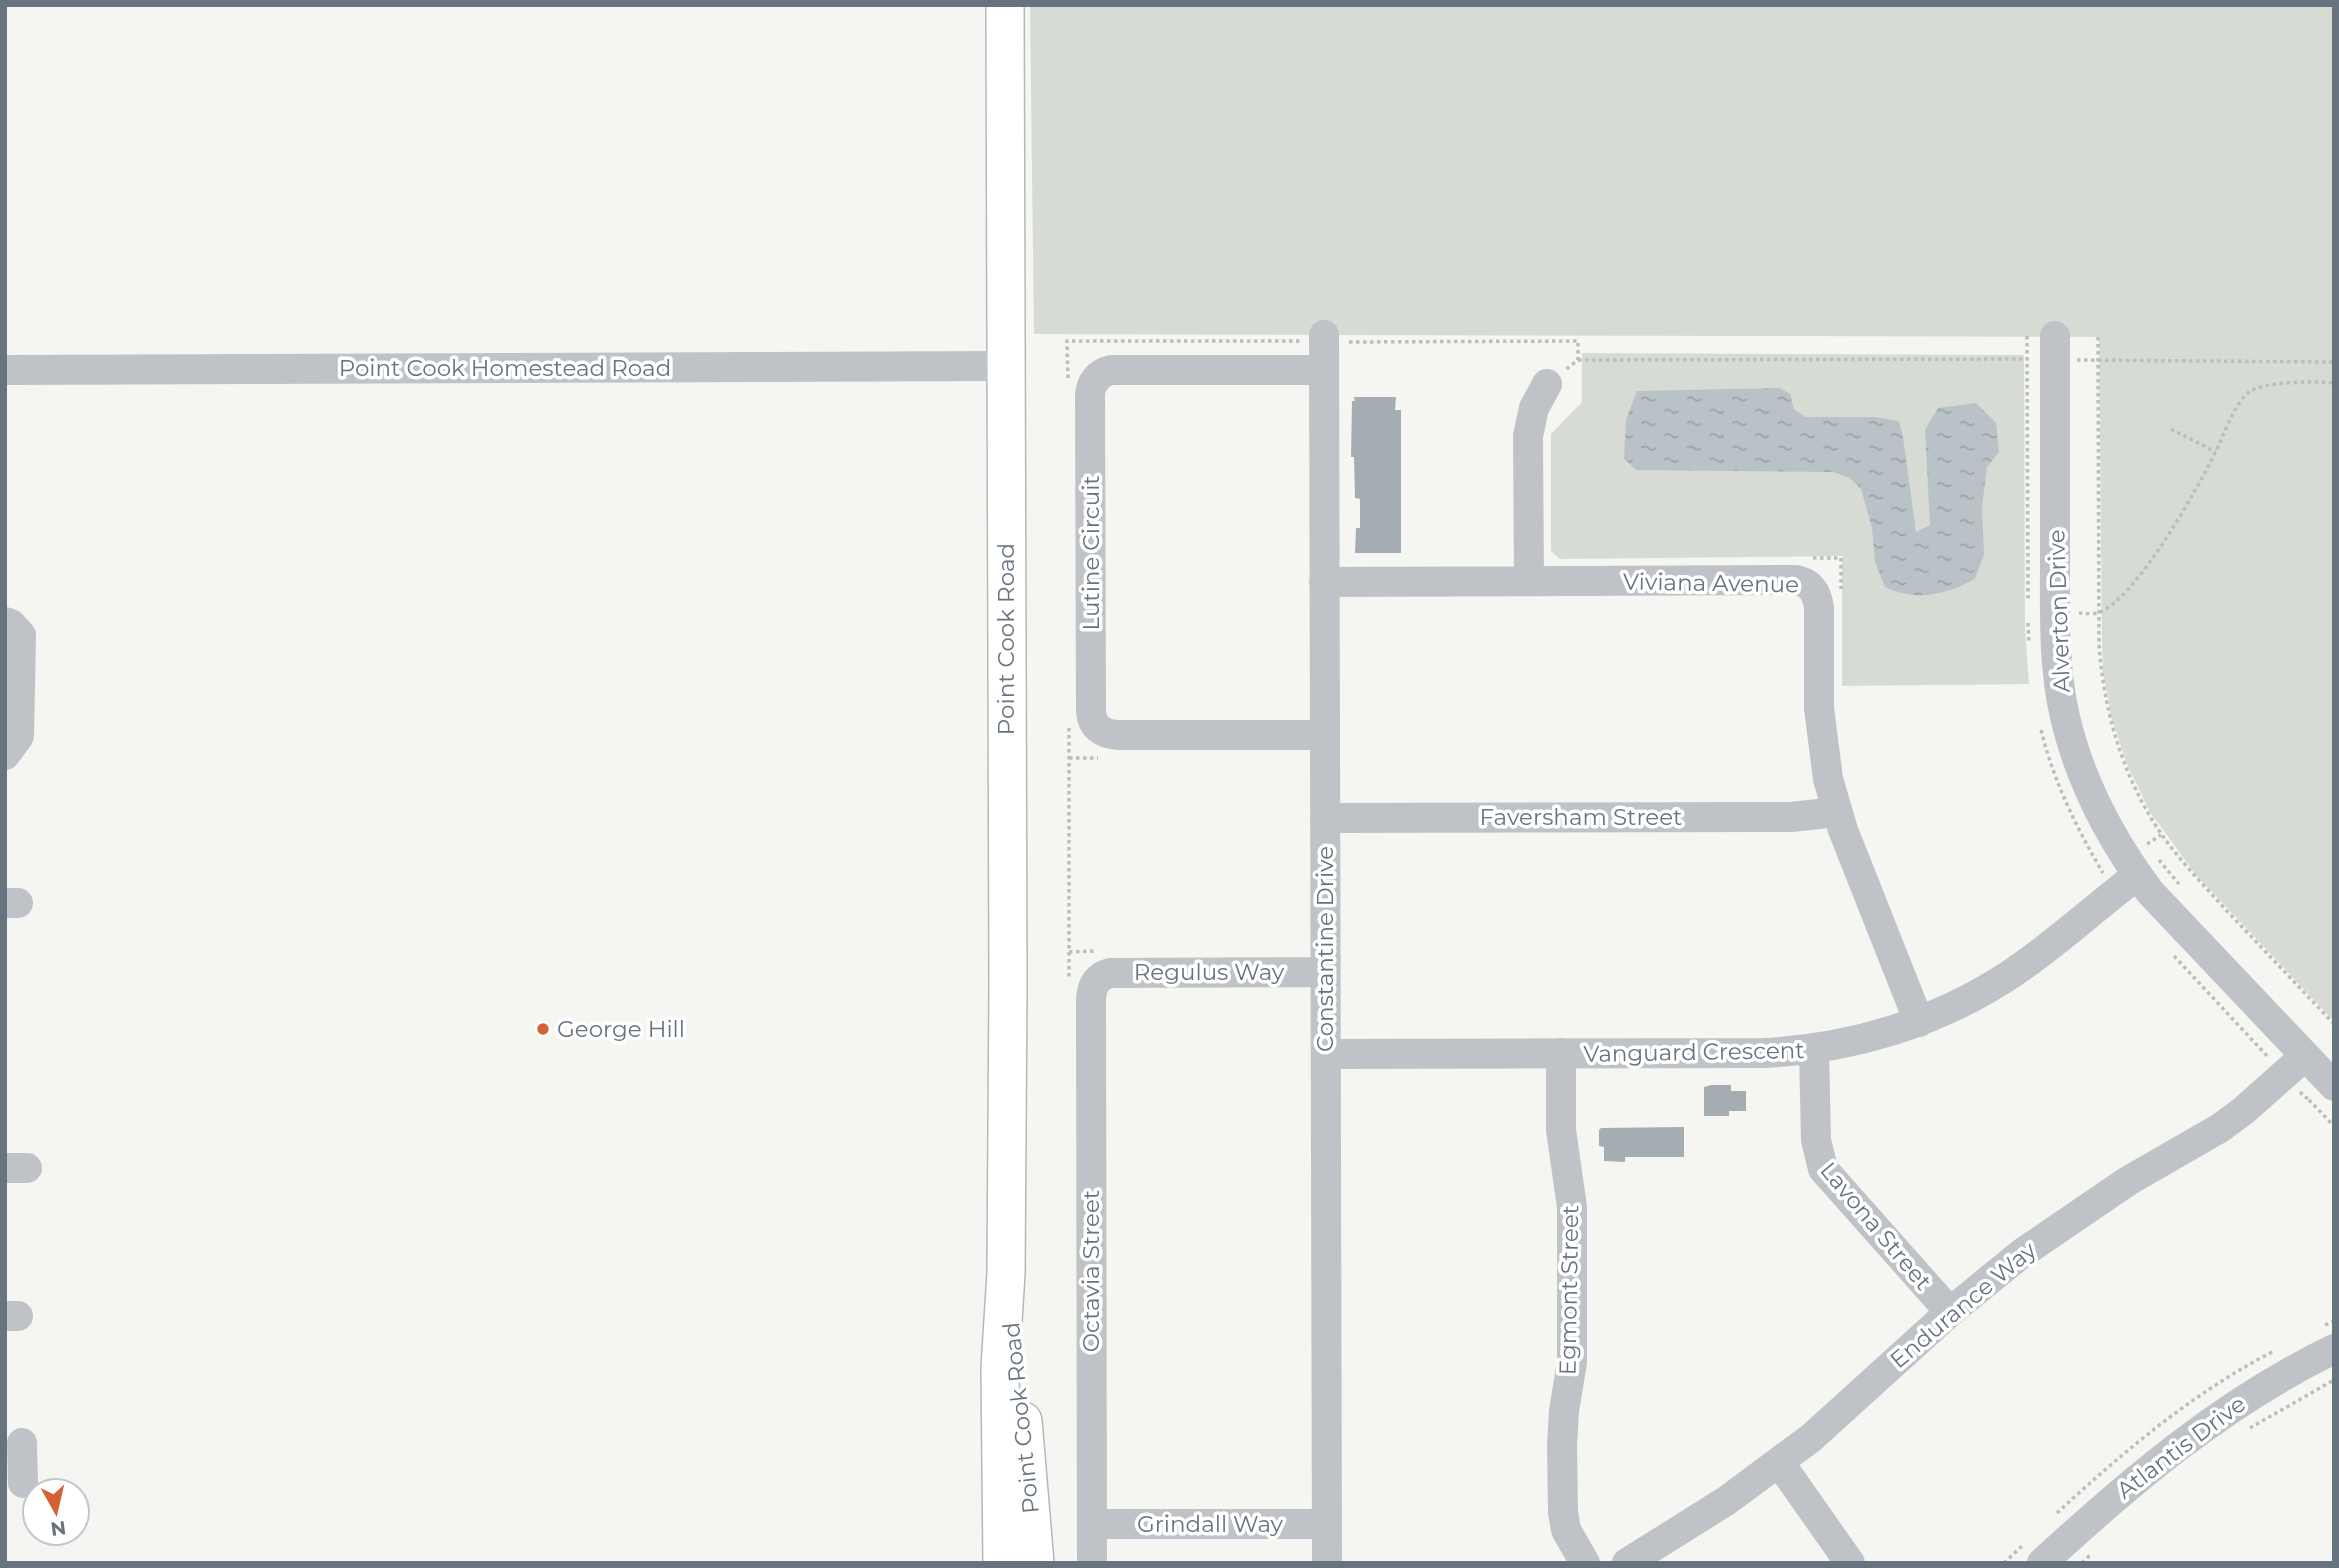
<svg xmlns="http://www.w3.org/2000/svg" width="2339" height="1568" font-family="Montserrat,sans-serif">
  <defs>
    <pattern id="water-ripples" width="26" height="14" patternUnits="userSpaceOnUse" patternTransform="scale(1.75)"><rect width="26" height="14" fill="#b9c2c7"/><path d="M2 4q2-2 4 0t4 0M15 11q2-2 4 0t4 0" fill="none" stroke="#9aa2a7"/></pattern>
  </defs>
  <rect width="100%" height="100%" fill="#f5f5f2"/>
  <path fill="#d6dcd3" d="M1030,5H2334V1021L2196,875L2150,812L2126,762L2111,715L2103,671L2102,641L2099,337L1034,334Z
    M1582,353L2024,355L2025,628L2029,684L1842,686V556L1560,559L1551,551V434L1582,402Z"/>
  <path fill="url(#water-ripples)" d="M1780,388L1790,394L1794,409L1805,417H1876L1899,421L1903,437L1916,532L1930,525L1925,430L1938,408L1976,403L1996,423L1999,452L1987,467L1982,507L1984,554L1975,579C1944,595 1918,602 1885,587L1875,562L1872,528L1861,489L1850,478L1834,472L1636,470L1624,458L1626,420L1637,391Z"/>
  <path fill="#a6adb2" d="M1354,397H1396L1395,410H1401V553H1355L1356,528H1360V499L1355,498L1354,457H1351L1352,401H1355Z
    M1711,1085H1731V1091H1746V1111H1729V1116H1704V1087Z
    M1684,1127V1157H1625V1162L1604,1161V1147L1599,1146V1130L1601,1128Z"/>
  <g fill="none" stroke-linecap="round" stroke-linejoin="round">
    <g stroke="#b5b8bb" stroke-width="40">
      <path id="major" d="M1023,1421L1035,1563
        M1002,1563L1000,1368L1006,1273L1008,985L1005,5"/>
    </g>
    <path stroke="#bbbdbf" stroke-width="3.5" stroke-dasharray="3.5 3.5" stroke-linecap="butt" d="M2027,336L2028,601
      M2098,337L2099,644C2103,702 2118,760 2147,811C2168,849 2199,880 2227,911C2263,949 2298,986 2334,1024
      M1349,342L1578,341V360L1564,371
      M1578,360L2028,359
      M2077,360L2334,362
      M1068,378L1067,341H1300
      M2171,429L2216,452
      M1813,558H1841V589
      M2079,613C2085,613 2094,615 2100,612C2136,598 2197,490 2215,453C2223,437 2235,402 2249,392C2265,381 2315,381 2334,383
      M2028,623L2029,643
      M1069,728V980
      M2041,730C2054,782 2076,827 2103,873
      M1069,758H1098
      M2147,844L2161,835
      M2159,860L2179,884
      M1069,952L1096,951
      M2174,956L2269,1058
      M2300,1092L2309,1100
      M2309,1100L2334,1126
      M2325,1325L2334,1321
      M2250,1428L2334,1380
      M2057,1513C2123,1452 2194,1392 2274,1351
      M2004,1563L2023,1545
      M2082,1563L2091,1554"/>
    <path stroke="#bfc2c6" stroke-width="30" d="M1324,335L1327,1563
      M2055,336C2055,410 2055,484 2055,559C2055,612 2053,665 2065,717C2080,781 2111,840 2150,892L2334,1086
      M5,370L1006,366
      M1324,370H1111C1098,373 1091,382 1090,395L1091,711C1092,727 1102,734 1118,735H1324
      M1529,581L1528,436L1534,408L1547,384
      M1324,582L1796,580C1812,583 1817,593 1819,608V708L1828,779L1843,830L1919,1022
      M5,622L11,624L21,635L19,736L5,755
      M1325,818L1791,817L1837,812
      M5,903H18
      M1814,1050L1816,1140L1823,1169L1950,1312
      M1561,1053V1130L1572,1207V1362L1564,1411L1562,1445L1563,1512L1566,1530L1585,1563
      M1326,1054L1763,1053C1851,1049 1937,1023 2011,974C2055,945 2095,907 2138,875
      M5,1168H27
      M5,1316H18
      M22,1443L23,1483
      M1779,1462L1850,1563
      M1092,1524H1327
      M1092,1563L1091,1002C1091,988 1095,977 1110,973L1325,972
      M1627,1563L1726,1501L1811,1438L1950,1312L2021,1254L2128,1181L2220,1128L2243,1111L2305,1056
      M2042,1563C2132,1480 2223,1403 2334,1349"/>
    <use href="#major" stroke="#fff" stroke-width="37"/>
  </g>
  <circle fill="#d36134" stroke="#fff" stroke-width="2.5" cx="543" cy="1029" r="7"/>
  <g text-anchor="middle" stroke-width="7" stroke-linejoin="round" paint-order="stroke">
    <g font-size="23" fill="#677480" stroke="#fff">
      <text x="505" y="376">Point Cook Homestead Road</text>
      <text transform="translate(1091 553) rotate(-90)" y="8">Lutine Circuit</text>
      <text transform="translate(1711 583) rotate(1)" y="8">Viviana Avenue</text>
      <text transform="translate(2059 611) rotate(-92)" y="8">Alverton Drive</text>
      <text transform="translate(1006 639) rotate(-90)" y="8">Point Cook Road</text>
      <text x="1581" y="825">Faversham Street</text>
      <text transform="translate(1325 949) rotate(-90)" y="8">Constantine Drive</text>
      <text x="1209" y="980">Regulus Way</text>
      <text transform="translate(1694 1052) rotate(-1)" y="8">Vanguard Crescent</text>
      <text transform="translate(1876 1226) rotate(50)" y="8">Lavona Street</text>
      <text transform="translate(1091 1271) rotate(-90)" y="8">Octavia Street</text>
      <text transform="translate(1569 1290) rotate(-89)" y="8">Egmont Street</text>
      <text transform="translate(1963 1305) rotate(-40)" y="8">Endurance Way</text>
      <text transform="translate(1021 1418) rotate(-96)" y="8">Point Cook Road</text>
      <text transform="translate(2181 1447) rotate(-37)" y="8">Atlantis Drive</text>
      <text x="1210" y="1532">Grindall Way</text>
    </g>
    <g font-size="23" fill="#677480" stroke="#fff" text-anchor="start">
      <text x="557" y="1037">George Hill</text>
    </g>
  </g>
  <rect width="2339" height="1568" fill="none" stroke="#677480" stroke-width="14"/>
  <g transform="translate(56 1512) rotate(172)"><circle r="33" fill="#ffffff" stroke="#c2c7cc" stroke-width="2"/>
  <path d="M0-5L12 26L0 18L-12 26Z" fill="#d36134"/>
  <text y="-10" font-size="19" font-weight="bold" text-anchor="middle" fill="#677480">N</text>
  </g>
</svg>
